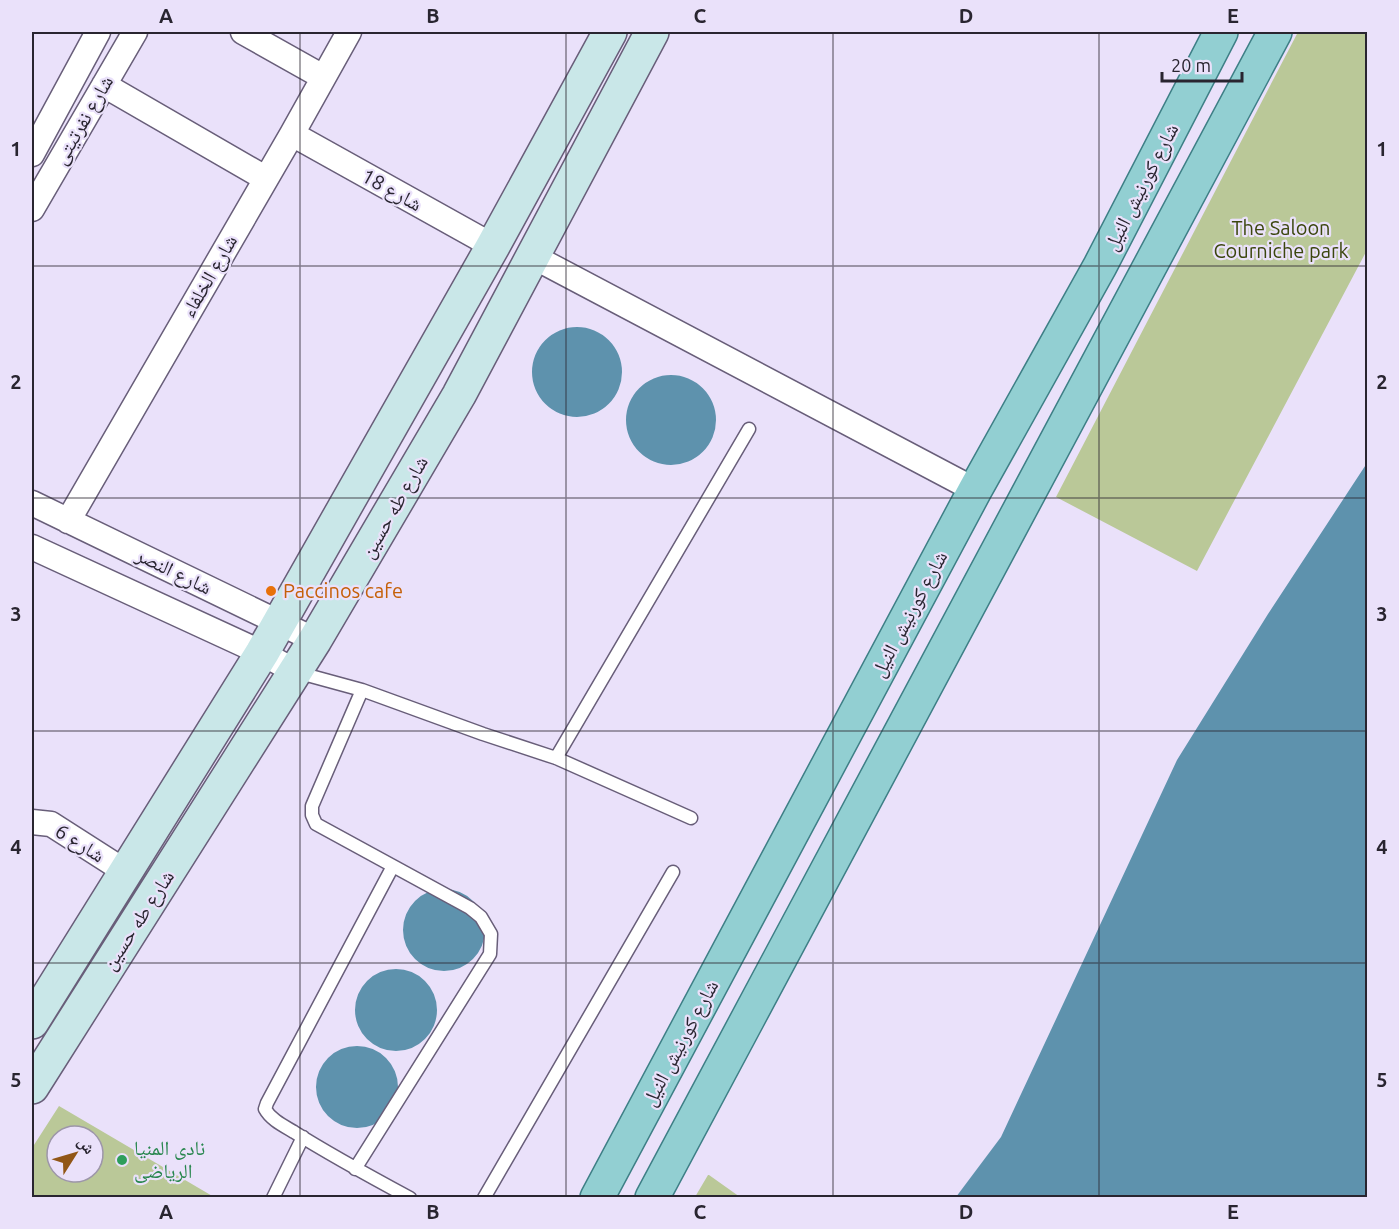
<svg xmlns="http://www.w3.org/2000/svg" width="1399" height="1229" font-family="Ubuntu,'Noto Naskh Arabic',sans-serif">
  <rect width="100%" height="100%" fill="#eae1fa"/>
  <path fill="#bac898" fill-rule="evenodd" d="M1298,32H1367V250L1197,571L1056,497Z
    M59,1106L214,1197H32V1148ZM57,1136H93V1172H57Z
    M708,1175H709L740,1197H695Z"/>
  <path fill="#5e92ad" d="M532 372a45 45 0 1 1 90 0a45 45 0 1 1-90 0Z
    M626 420a45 45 0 1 1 90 0a45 45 0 1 1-90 0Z
    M1367,463V1197H956L1001,1137L1177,760L1268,614Z
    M403 930a41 41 0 1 1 82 0a41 41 0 1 1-82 0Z
    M355 1010a41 41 0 1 1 82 0a41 41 0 1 1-82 0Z
    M316 1087a41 41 0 1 1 82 0a41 41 0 1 1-82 0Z"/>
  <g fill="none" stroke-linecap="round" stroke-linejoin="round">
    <g stroke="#685e79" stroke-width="15">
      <path id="service" d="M296,672L362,690L483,734L556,758L691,818
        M362,690L312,806V815L316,824L393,866L267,1103L265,1109C271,1120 284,1126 294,1132C332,1156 371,1177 410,1198
        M556,758L749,429
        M355,1169L490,954L491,934L481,917L470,908L393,866
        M273,1198L303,1137
        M484,1198L673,872"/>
    </g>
    <g stroke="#685e79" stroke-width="27">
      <path id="minor" d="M243,32L323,77
        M104,85L265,178
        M292,134L493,246
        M32,154L98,32
        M32,209L135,32
        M532,256L975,490
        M32,503L315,640
        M68,521L292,134L349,32
        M32,547L262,653L296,672
        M32,822L51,824L126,872"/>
    </g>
    <g stroke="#685e79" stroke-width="36">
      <path id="secondary" d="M32,1022L262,653L493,246L610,32
        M32,1087L315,640L459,395L652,32"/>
    </g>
    <g stroke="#3e7f86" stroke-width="36">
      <path id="primary" d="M597,1198L975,490L1100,266L1221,32
        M652,1198L1275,32"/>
    </g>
    <use href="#service" stroke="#fff" stroke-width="12"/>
    <use href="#minor" stroke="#fff" stroke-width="24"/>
    <use href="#secondary" stroke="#c9e7e8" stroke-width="33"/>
    <use href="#primary" stroke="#92cfd2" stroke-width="33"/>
  </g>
  <path fill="none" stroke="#292530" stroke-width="1.5" stroke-opacity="0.55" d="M300,32V1198M566,32V1198M833,32V1198M1099,32V1198M32,266H1368M32,498H1368M32,731H1368M32,963H1368"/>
  <circle fill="#e8710a" stroke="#eae1fa" stroke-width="2" cx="271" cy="591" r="6"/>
  <circle fill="#2e9e5b" stroke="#eae1fa" stroke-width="2" cx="122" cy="1160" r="6"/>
  <g text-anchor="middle" stroke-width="4.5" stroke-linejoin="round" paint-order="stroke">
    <g font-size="20" fill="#292530" stroke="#eae1fa">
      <text transform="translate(83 120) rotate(-60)" y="7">شارع نفرتيتى</text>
      <text transform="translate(1141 187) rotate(-63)" y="7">شارع كورنيش النيل</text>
      <text transform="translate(392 190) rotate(29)" y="7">شارع 18</text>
      <text transform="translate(209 276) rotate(-60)" y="7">شارع الخلفاء</text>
      <text transform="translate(394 507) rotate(-60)" y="7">شارع طه حسين</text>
      <text transform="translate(174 571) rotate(26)" y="7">شارع النصر</text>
      <text transform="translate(909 614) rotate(-62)" y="7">شارع كورنيش النيل</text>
      <text transform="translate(80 843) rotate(32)" y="7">شارع 6</text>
      <text transform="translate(138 920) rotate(-57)" y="7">شارع طه حسين</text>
      <text transform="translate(680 1043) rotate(-62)" y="7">شارع كورنيش النيل</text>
    </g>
    <g font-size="20" fill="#3b460d" stroke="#eae1fa">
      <text x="1281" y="235">The Saloon<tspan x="1281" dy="23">Courniche park</tspan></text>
    </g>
    <g font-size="20" fill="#c56008" stroke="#eae1fa" text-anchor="start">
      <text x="283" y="598">Paccinos cafe</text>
    </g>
    <g font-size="20" fill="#27864d" stroke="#eae1fa" text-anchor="start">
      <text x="134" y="1155">نادى المنيا<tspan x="134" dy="23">الرياضى</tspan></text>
    </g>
  </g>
  <rect width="1399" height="1229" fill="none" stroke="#eae1fa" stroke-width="66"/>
  <g transform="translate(75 1154) rotate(53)"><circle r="28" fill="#eae1fa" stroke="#9d96a9" stroke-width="1.5"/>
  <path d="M0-4.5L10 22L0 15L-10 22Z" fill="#915616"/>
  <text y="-9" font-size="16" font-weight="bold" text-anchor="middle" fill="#292530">ش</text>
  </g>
  <path d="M1162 72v9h80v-9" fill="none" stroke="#292530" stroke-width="3"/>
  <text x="1171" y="72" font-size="18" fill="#292530" stroke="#eae1fa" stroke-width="4.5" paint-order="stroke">20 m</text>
  <rect x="33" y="33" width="1333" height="1163" fill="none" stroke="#292530" stroke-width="2"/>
  <g font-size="20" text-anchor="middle" font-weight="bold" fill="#292530">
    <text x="166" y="23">A</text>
    <text x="433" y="23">B</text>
    <text x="700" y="23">C</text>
    <text x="966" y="23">D</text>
    <text x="1233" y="23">E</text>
    <text x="16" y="156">1</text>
    <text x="1382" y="156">1</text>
    <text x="16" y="389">2</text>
    <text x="1382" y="389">2</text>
    <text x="16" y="621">3</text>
    <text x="1382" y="621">3</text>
    <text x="16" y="854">4</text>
    <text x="1382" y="854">4</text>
    <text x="16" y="1087">5</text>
    <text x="1382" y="1087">5</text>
    <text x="166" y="1219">A</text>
    <text x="433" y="1219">B</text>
    <text x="700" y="1219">C</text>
    <text x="966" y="1219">D</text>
    <text x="1233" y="1219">E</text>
  </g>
</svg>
